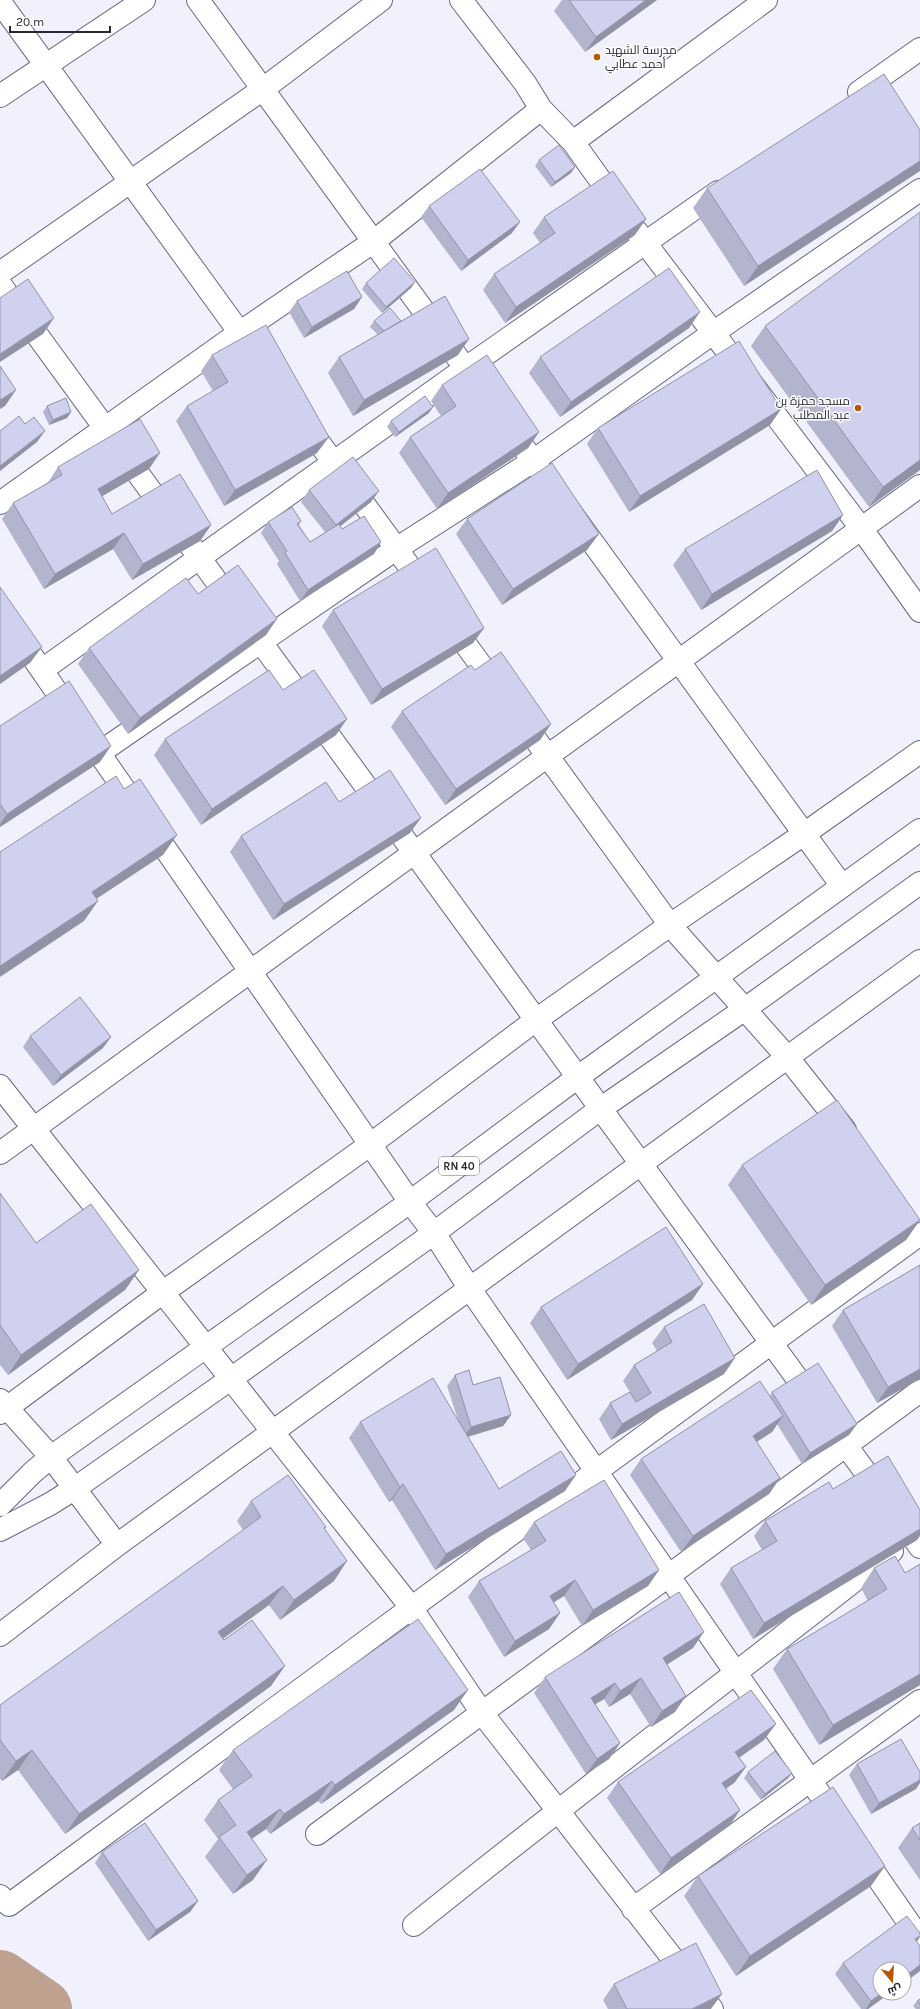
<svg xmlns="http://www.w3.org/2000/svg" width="920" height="2009" font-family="Karla,Cairo,sans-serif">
  <rect width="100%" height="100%" fill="#f0f1fd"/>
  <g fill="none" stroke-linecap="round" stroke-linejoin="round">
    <path stroke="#bfa190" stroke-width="60" d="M0,1980L42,2009"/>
    <g stroke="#666781" stroke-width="24">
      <path id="minor" d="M198,0L484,394
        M461,0L525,83L541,109L573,142L618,205
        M0,2L261,362
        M859,92L920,49
        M0,96L144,0
        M573,142L766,0
        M637,232L861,528L920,611
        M0,273L263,89L381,0
        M0,284L920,1547
        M304,422L425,588
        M508,426L842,886
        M0,503L239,333L373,242L541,109
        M0,610L410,1202L434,1233L470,1289L837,1819
        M450,623L499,690
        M42,670L466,368L718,192
        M520,718L670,925L788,1058L845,1130
        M99,753L396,549L533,461L713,333L920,190
        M0,1086L410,1606L482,1713L712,2009
        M0,1153L920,486
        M0,1400L51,1457L117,1545
        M0,1413L162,1293L371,1144L536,1020L670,925L804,834L920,752
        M0,1635L117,1545L920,961
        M317,1834L920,1391
        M860,1852L920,1939
        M0,1896L9,1905C311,1680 616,1457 920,1234
        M633,1909L920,1701
        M414,1925C572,1798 733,1676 892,1551"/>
    </g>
    <g stroke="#666781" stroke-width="24">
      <path id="major" d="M0,1505L33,1472L51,1457L410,1202L578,1077L920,830
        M0,1530L50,1504L74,1489L232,1378L434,1233L600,1109L745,1009L920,883"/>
    </g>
    <use href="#minor" stroke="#fff" stroke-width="22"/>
    <use href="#major" stroke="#fff" stroke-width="22"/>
  </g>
  <path fill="#b3b4ce" d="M562,0H657L585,52L554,11Z
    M920,130L744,286L693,208L707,188Z
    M539,160L571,173L551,187L535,166Z
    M429,206L512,233L461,271L421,217Z
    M544,217L635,235L505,323L483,290L494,274L540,243L533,233Z
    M415,282L411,288L382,313L362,289L366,283Z
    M362,297L354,309L304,338L289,312L297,301Z
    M374,321H401L458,355L353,416L328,373L339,357L378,335L370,327Z
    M765,326L920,470L869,507L751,346Z
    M689,328L560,417L529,373L540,357Z
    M212,355L317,453L224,506L176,421L187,406L213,391L201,371Z
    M442,385L539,432L528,448L437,509L399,453L410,437L441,416L431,401Z
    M47,406L71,412L67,418L49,425L43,412Z
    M781,409L770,425L629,512L587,444L598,428Z
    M429,413L395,437L387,427L391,421Z
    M58,467L149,469L102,496L112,514L211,525L200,541L132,580L113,549L44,589L2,519L13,503L47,484Z
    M309,490L371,502L340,526L342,529L374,554L300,601L277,564L279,561L261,533L268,522L301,521L299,525L310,542L325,532L301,502Z
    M843,515L832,531L701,610L673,565L685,549Z
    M467,519L587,550L502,605L456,534Z
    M198,594L266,635L128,734L78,664L89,648Z
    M333,610L484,628L473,643L371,705L322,626Z
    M475,670L551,724L540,740L445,805L391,727L402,711Z
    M283,690L336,735L201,825L154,755L165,739Z
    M0,726L100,762L0,827Z
    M339,802L410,833L273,920L230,852L241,836Z
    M30,1036L103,1048L53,1086L23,1047Z
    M742,1165L920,1220L906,1240L811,1305L728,1185Z
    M0,1193L36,1243L139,1270L125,1290L8,1375L0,1365Z
    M920,1265V1379L877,1403L832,1326L843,1310Z
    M703,1284L692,1300L567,1380L530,1323L541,1307Z
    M664,1327L724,1374L611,1440L599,1419L610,1403L630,1392L623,1381L634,1365L657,1351L652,1343Z
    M455,1375L473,1385L511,1415L503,1426L468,1437L499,1489L565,1491L435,1570L392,1500L389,1502L349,1438L360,1422L458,1420L447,1386Z
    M772,1392L857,1424L849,1435L802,1464L777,1424L772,1432L756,1442L780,1478L769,1494L681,1552L630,1475L641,1459L770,1396Z
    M833,1489L917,1540L753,1639L720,1584L731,1568L762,1550L754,1536L765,1521Z
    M251,1501L326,1527L325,1529L334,1581L280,1620L269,1605L223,1639L271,1686L65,1834L18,1770L2,1781L0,1779V1705L243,1530L237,1521Z
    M534,1522L659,1570L648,1586L582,1626L564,1596L554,1602L560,1613L549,1629L504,1657L468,1597L479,1581L531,1550L523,1538Z
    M874,1568L905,1573L920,1685L819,1745L773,1669L787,1649L868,1601L861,1588Z
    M693,1648L667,1665L675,1712L651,1727L630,1694L609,1707L604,1699L595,1704L620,1743L609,1759L586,1774L534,1693L545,1677Z
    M454,1710L321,1804L318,1801L270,1834L266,1829L252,1838L253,1880L233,1894L205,1857L218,1839L204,1820L218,1800L233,1789L219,1770L233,1750Z
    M764,1740L739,1758L746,1767L734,1783L726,1789L740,1810L729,1826L660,1874L607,1798L618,1782Z
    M857,1764L916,1789L871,1814L849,1775Z
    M748,1772L792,1773L788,1778L761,1800L744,1778Z
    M920,1823V1880L898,1848L912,1828Z
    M102,1852L198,1901L190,1912L148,1941L95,1863Z
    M698,1876L871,1886L736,1976L684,1896Z
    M917,1942L920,1946V1971L904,1983V1969L890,1993L868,2009H861L835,1974L843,1963Z
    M614,1984L711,2009H608L603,2000Z
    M920,1999V2009H916L913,2006L917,2001Z"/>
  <path fill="#9292a7" d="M646,0H657L585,52L596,37Z
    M920,161V171L744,286L758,266Z
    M575,167L571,173L551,187L555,182Z
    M646,219L635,235L505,323L516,307Z
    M520,222L512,233L461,271L468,260Z
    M415,282L411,288L382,313L386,307Z
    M362,297L354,309L304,338L312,327Z
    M700,312L689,328L560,417L571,402Z
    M54,318L43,334L0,362V354Z
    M469,339L458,355L353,416L364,400Z
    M16,390L5,406L0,409V400Z
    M433,407L429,413L395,437L399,432Z
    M781,409L770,425L629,512L640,496Z
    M71,412L67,418L49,425L53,420Z
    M45,431L37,442L0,471V466Z
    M539,432L528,448L437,509L448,493Z
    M329,437L317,453L224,506L235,490Z
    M160,453L149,469L87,505L98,489Z
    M920,460V470L869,507L883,487Z
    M379,491L371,502L328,536L336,525Z
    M843,515L832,531L701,610L712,594Z
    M211,525L200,541L132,580L143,564Z
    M124,533L113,549L44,589L55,574Z
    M599,534L587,550L502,605L513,589Z
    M381,542L374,554L300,601L308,590Z
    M277,619L266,635L128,734L140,718Z
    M484,628L473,643L371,705L382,689Z
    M42,647L30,663L0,684V676Z
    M347,719L336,735L201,825L212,809Z
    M551,724L540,740L445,805L456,789Z
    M111,746L100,762L0,827V824L7,814Z
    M421,818L410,833L273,920L284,904Z
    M177,835L163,855L78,911L92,892Z
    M98,901L84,921L0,977V966Z
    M111,1037L103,1048L53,1086L61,1075Z
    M920,1220L906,1240L811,1305L825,1285Z
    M139,1270L125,1290L8,1375L21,1355Z
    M703,1284L692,1300L567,1380L578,1364Z
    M735,1358L724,1374L611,1440L622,1424Z
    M920,1369V1379L877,1403L888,1387Z
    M511,1415L503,1426L463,1438L471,1427Z
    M783,1416L772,1432L741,1452L753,1436Z
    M857,1424L849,1435L802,1464L810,1453Z
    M576,1475L565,1491L435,1570L446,1554Z
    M780,1478L769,1494L681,1552L693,1536Z
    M403,1484L392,1500L389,1502L400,1487Z
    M920,1529V1536L917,1540L753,1639L764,1623Z
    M347,1561L334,1581L280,1620L294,1600Z
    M659,1570L648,1586L582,1626L593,1610Z
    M575,1580L564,1596L538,1612L550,1596Z
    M283,1586L269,1605L204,1652L218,1632Z
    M560,1613L549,1629L504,1657L515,1641Z
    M704,1632L693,1648L651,1674L663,1658Z
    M285,1666L271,1686L65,1834L79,1814Z
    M920,1674V1685L819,1745L833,1725Z
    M641,1678L630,1694L609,1707L620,1691Z
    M615,1683L604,1699L579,1714L591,1698Z
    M468,1690L454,1710L321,1804L335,1785Z
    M686,1696L675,1712L651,1727L662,1711Z
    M776,1724L764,1740L724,1768L735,1752Z
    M620,1743L609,1759L586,1774L597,1759Z
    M32,1750L18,1770L2,1781L16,1761Z
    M746,1767L734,1783L710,1799L722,1783Z
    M792,1773L788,1778L761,1800L765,1794Z
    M920,1780V1783L916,1789L871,1814L879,1803Z
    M332,1781L318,1801L270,1834L284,1814Z
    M280,1809L266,1829L233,1852L247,1832Z
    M740,1810L729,1826L660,1874L671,1858Z
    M267,1860L253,1880L233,1894L247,1875Z
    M885,1866L871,1886L736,1976L750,1956Z
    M198,1901L190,1912L148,1941L156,1930Z
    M920,1936V1937L914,1946L915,1939Z
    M920,1965V1971L904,1983V1977Z
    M882,1993H890L868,2009H866L871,2001Z
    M722,1994L711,2009H692Z"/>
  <path fill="#d0d1ef" stroke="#9292a7" d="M569,0H646L596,37Z
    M884,74L920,130V161L758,266L707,188Z
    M559,145L575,167L555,182L539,160Z
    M480,169L520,222L468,260L429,206Z
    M613,171L646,219L516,307L494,274L555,233L544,217Z
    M920,212V460L883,487L765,326Z
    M394,258L415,282L386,307L366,283Z
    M669,268L700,312L571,402L540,357Z
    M347,271L362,297L312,327L297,301Z
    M28,279L54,318L0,354V298Z
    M445,296L469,339L364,400L339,357Z
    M390,308L401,321L384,331L374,321Z
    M266,325L329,437L235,490L187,406L228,382L212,355Z
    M739,341L781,409L640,496L598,428Z
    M487,355L539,432L448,493L410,437L456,406L442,385Z
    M0,366L16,390L0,400Z
    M425,396L433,407L399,432L391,421Z
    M66,398L71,412L53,420L47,406Z
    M19,416L25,424L34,417L45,431L0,466V431Z
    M140,419L160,453L98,489L112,514L180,474L211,525L143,564L124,533L55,574L13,503L62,475L58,467Z
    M353,457L379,491L336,525L309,490Z
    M552,463L599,534L513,589L467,519Z
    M817,470L843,515L712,594L685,549Z
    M292,507L301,521L297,524L310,542L339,524L342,529L364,516L381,542L308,590L285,553L287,551L268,522Z
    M436,548L484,628L382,689L333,610Z
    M238,565L277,619L140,718L89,648L186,578L198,594Z
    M0,587L42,647L0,676Z
    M501,652L551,724L456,789L402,711L471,665L475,670Z
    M269,670L283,690L314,670L347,719L212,809L165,739Z
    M69,681L111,746L7,814L0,804V726Z
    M390,770L421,818L284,904L241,836L326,782L339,802Z
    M116,776L124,789L140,779L177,835L92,892L98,901L0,966V852Z
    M80,997L111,1037L61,1075L30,1036Z
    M837,1100L920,1220L825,1285L742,1165Z
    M0,1193L36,1243L91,1204L139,1270L21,1355L0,1325Z
    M666,1227L703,1284L578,1364L541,1307Z
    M920,1265V1369L888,1387L843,1310Z
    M704,1304L735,1358L622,1424L610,1403L630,1392L636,1402L651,1393L634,1365L672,1342L664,1327Z
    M818,1363L857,1424L810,1453L772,1392Z
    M469,1370L473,1385L500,1377L511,1415L471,1427L455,1375Z
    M433,1378L499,1489L561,1451L576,1475L446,1554L403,1484L400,1487L360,1422Z
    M760,1381L783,1416L753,1436L780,1478L693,1536L641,1459Z
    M888,1456L920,1510V1529L764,1623L731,1568L777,1541L765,1521L829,1482L833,1489Z
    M288,1475L326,1527L324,1528L347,1561L294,1600L283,1586L218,1632L224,1640L252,1620L285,1666L79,1814L32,1750L16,1761L0,1740V1705L261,1517L251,1501Z
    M604,1480L659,1570L593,1610L575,1580L550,1596L560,1613L515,1641L479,1581L546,1541L534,1522Z
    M895,1556L905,1573L920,1564V1674L833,1725L787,1649L887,1589L874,1568Z
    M679,1592L704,1632L663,1658L686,1696L662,1711L641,1678L620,1691L615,1683L591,1698L620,1743L597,1759L545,1677Z
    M418,1619L468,1690L335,1785L332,1781L284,1814L280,1809L247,1832L267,1860L247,1875L219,1837L236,1825L218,1800L252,1776L233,1750Z
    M751,1690L776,1724L735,1752L746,1767L722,1783L740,1810L671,1858L618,1782Z
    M901,1739L920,1772V1780L879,1803L857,1764Z
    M775,1751L792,1773L765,1794L748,1772Z
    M833,1787L885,1866L750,1956L698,1876Z
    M145,1823L198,1901L156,1930L102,1852Z
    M920,1823V1840L912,1828Z
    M907,1916L920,1933V1936L915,1939L920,1946V1965L904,1977V1969H880V1993H882L871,2001L843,1963Z
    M696,1943L722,1994L692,2009H627L614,1984Z
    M920,1999V2004L917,2001Z"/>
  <g fill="#b65708" stroke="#fff" stroke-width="1.5">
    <circle cx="597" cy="57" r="4"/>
    <circle cx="858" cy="408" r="4"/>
  </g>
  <g text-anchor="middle" stroke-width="3" stroke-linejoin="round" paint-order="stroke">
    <rect fill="#fff" stroke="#686870" stroke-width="1" x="439" y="1157" width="40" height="18" rx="3"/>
    <g font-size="11" font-weight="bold" fill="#282833">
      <text x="459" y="1170">RN 40</text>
    </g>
    <g font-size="12" fill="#282833" stroke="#fff" text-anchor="start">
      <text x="605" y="54">مدرسة الشهيد<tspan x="605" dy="14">أحمد عطابي</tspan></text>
      <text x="850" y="405" text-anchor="end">مسجد حمزة بن<tspan x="850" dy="14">عبد المطلب</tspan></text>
    </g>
  </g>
  <g transform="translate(892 1981) rotate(162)"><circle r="19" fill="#ffffff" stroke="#a9a9ad"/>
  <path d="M0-3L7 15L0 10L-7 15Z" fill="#b65708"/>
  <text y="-6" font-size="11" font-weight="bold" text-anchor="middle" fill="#282833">ش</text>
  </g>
  <path d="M10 26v6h100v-6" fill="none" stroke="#282833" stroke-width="2"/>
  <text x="16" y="26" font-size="12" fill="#282833" stroke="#ffffff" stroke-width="3" paint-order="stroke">20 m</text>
</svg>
